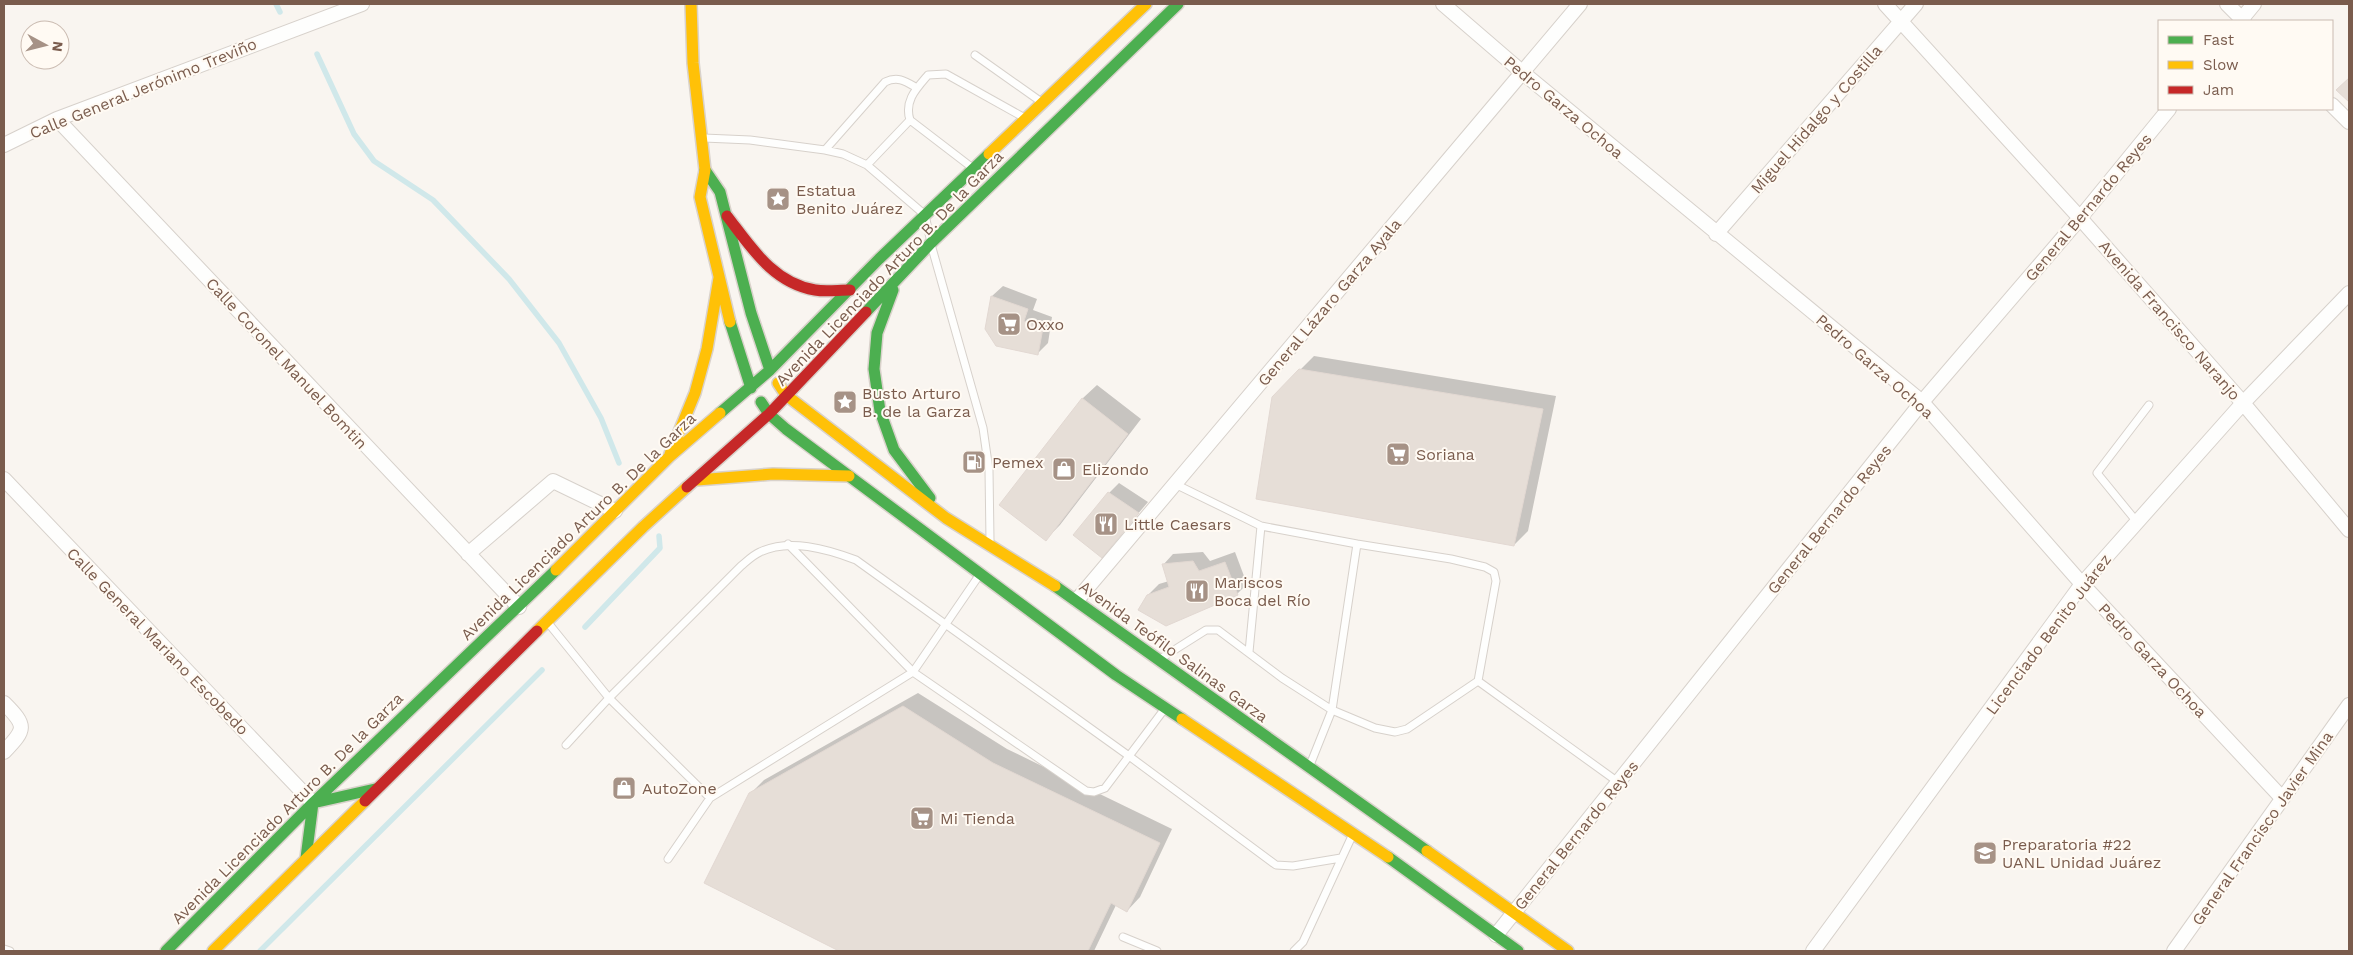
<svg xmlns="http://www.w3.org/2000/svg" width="2353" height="955" font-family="'Work Sans',sans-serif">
  <rect width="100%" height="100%" fill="#f9f5f0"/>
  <path fill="#0003" d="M1003,286L1037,299L1033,310L1052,317L1048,343L1037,354L986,329L992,296Z
    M1314,356L1556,396L1528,531L1514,545L1300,370Z
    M1097,385L1141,419L1060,525L1046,539L1001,505L1083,398Z
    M1119,483L1148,502L1102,556L1109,493Z
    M1203,552L1210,561L1235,552L1247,584L1237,594L1148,595L1159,584L1169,581L1163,565L1173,554Z
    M918,693L1007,749L1172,829L1140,897L1127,911L1116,905L1094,951H842L705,883L750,794L764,780Z"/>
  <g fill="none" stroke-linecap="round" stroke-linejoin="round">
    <path stroke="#d0e8ea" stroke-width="5.5" d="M276,4L280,12
      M317,54L354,134L374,161L433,200L509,279L559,343L601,418L619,463
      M585,627L660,548L659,536
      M260,951L542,670"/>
  </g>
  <path fill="#e6ded7" stroke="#e2d8d2" d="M2349,78V102L2336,90Z
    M991,296L1028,309L1024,321L1043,328L1038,355L996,346L985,329Z
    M1299,369L1543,409L1514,546L1256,499L1272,397Z
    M1082,398L1128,434L1046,541L999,505Z
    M1108,492L1139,513L1102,558L1073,535Z
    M1193,561L1199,571L1225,562L1238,595L1166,626L1138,610L1147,595L1169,587L1162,564Z
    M903,706L993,763L1160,843L1127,912L1111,903L1088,951H839L704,883L749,793Z"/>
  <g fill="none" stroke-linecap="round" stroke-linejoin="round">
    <g stroke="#d7d1cb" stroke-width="9">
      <path id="lane" d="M975,55L1040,101
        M910,120L970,166
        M704,138L750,140L825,150L843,154L867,165L925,215L930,238
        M825,150L885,82C898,76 905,81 917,88
        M867,165L910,120C904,101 916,89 928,75L946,74L1023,117
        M932,248L983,428L989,470L990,540
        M1175,484L1261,526
        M2137,522L2097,473L2149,405
        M788,544L913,672L1086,791L1094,792L1105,788L1163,711
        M549,624L609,698L710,798
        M1249,652L1261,526L1357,544
        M1160,659L1206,630H1218L1282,678L1332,710L1375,728L1395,732L1407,729L1478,681L1496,581L1494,572L1485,567L1451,559L1357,544L1332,710L1310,765
        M1478,681L1618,782
        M566,745L609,698L741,566C747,561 753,555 760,552C789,538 827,549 856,560L1129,756L1276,865L1293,866L1341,858
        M668,859L710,798L913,672L978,577
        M1123,937L1157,951
        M4,949L10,951
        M1294,951L1303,942L1352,836"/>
    </g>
    <g stroke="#d7d1cb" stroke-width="16">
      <path id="street" d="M1443,4L1522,72L1922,402L2082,584L2282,798
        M1885,4L2080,218L2243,403L2349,530
        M2227,4L2244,21
        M2240,21L2254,4
        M2332,105L2349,122
        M57,119L519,607
        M4,145L57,119L362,4
        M1716,234L1916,4
        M4,479L313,803
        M468,554L553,481L615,511
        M1077,600L1580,4
        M4,703C27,726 26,729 4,752
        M1496,935L1922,402L2080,218L2169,109
        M1813,951L2082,584L2243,403L2349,293
        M2174,951L2349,705"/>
    </g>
    <g stroke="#d9d2cb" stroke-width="14">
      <path id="fast" d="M705,170L720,192L751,313L770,370
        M893,290L877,333L874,369L880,411L894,450L930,498
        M866,312L931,243L1178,4
        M730,322L751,388
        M761,402L769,414L786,429L1116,675L1182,719
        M720,413L770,370L879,259L989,154
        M1055,586L1427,851
        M1388,857L1518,951
        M306,858L313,803L375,789
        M166,951L313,803L556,570"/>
    </g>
    <g stroke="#d9d2cb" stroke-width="14">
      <path id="slow" d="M691,4L693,63L705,170L700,197L730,322
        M989,154L1146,4
        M778,383L786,395L946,518L1055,586
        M670,454L695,393L707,349L719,278
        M697,480L773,474L849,476
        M556,570L669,457L720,413
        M537,631L643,527L687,487
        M1182,719L1388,857
        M1427,851L1568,951
        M213,951L365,801"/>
    </g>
    <g stroke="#d9d2cb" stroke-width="14">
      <path id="jam" d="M727,216C751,247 773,283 815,290C826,292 838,290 850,290
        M687,487L769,414L866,312
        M365,801L537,631"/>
    </g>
    <use href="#lane" stroke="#fefefd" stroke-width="7"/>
    <use href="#street" stroke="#fefefd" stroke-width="14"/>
    <use href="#fast" stroke="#4caf50" stroke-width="11"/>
    <use href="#slow" stroke="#ffc107" stroke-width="11"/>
    <use href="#jam" stroke="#c62828" stroke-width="11"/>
  </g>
  <defs>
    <g id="sight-square" transform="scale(1.25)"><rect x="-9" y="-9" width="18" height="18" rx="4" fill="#a69286" stroke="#fffaf3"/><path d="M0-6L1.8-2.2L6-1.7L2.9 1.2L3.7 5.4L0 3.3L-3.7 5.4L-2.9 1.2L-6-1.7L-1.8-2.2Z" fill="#fff"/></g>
    <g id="supermarket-square" transform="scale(1.25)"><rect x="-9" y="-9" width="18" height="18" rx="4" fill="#a69286" stroke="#fffaf3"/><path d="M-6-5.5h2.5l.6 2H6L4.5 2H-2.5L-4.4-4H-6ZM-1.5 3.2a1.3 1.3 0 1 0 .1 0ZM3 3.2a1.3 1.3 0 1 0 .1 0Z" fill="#fff"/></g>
    <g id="fuel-square" transform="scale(1.25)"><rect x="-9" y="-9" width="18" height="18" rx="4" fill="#a69286" stroke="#fffaf3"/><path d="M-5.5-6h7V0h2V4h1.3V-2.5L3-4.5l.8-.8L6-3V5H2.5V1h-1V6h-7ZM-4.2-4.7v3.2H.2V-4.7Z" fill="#fff"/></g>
    <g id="shop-square" transform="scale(1.25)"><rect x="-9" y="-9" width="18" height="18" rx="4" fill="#a69286" stroke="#fffaf3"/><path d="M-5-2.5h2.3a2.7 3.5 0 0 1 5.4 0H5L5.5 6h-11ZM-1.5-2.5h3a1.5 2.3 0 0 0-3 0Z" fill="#fff"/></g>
    <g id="restaurant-square" transform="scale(1.25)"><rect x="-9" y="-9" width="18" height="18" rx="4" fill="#a69286" stroke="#fffaf3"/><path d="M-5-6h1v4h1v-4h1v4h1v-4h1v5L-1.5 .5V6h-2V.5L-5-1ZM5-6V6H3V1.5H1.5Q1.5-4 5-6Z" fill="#fff"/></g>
    <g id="university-square" transform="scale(1.25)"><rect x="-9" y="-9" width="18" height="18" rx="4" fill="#a69286" stroke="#fffaf3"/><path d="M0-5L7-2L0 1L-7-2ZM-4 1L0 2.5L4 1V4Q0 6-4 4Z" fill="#fff"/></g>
  </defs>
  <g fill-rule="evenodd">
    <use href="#sight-square" x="778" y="199"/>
    <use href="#supermarket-square" x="1009" y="324"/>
    <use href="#sight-square" x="845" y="402"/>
    <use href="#supermarket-square" x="1398" y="454"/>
    <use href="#fuel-square" x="974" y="462"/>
    <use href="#shop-square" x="1064" y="469"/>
    <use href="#restaurant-square" x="1106" y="524"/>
    <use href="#restaurant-square" x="1197" y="591"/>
    <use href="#shop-square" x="624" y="788"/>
    <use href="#supermarket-square" x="922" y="818"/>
    <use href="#university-square" x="1985" y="853"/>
  </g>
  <g text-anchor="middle" stroke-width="4" stroke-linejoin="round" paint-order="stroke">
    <g font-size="16" fill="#7a5c4d" stroke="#fffaf3">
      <text transform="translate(143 88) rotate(-22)" y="6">Calle General Jerónimo Treviño</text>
      <text transform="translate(1564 107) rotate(40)" y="6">Pedro Garza Ochoa</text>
      <text transform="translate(1816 119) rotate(-49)" y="6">Miguel Hidalgo y Costilla</text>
      <text transform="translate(2088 207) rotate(-50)" y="6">General Bernardo Reyes</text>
      <text transform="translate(889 268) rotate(-46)" y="6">Avenida Licenciado Arturo B. De la Garza</text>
      <text transform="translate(1329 302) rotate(-50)" y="6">General Lázaro Garza Ayala</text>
      <text transform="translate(2170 320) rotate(49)" y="6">Avenida Francisco Naranjo</text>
      <text transform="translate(287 363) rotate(47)" y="6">Calle Coronel Manuel Bomtin</text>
      <text transform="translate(1875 366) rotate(41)" y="6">Pedro Garza Ochoa</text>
      <text transform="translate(1829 519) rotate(-51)" y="6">General Bernardo Reyes</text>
      <text transform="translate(578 526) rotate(-44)" y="6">Avenida Licenciado Arturo B. De la Garza</text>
      <text transform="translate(2048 634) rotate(-53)" y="6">Licenciado Benito Juárez</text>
      <text transform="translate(158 641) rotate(46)" y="6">Calle General Mariano Escobedo</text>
      <text transform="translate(1174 651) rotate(36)" y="6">Avenida Teófilo Salinas Garza</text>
      <text transform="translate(2153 660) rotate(47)" y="6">Pedro Garza Ochoa</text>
      <text transform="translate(287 808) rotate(-45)" y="6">Avenida Licenciado Arturo B. De la Garza</text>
      <text transform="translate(2262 828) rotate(-55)" y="6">General Francisco Javier Mina</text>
      <text transform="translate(1576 835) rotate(-51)" y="6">General Bernardo Reyes</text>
    </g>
    <g font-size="16" fill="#7a5c4d" stroke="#fffaf3" text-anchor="start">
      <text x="796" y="196">Estatua<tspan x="796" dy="18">Benito Juárez</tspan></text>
      <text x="1026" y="330">Oxxo</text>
      <text x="862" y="399">Busto Arturo<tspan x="862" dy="18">B. de la Garza</tspan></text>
      <text x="1416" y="460">Soriana</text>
      <text x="992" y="468">Pemex</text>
      <text x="1082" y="475">Elizondo</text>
      <text x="1124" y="530">Little Caesars</text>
      <text x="1214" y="588">Mariscos<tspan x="1214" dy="18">Boca del Río</tspan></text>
      <text x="642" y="794">AutoZone</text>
      <text x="940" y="824">Mi Tienda</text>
      <text x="2002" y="850">Preparatoria #22<tspan x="2002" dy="18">UANL Unidad Juárez</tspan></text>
    </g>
  </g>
  <rect width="2353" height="955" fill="none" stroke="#7a5c4d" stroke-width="10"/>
  <rect x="2158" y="20" width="175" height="90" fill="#fffaf3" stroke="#cabbb1"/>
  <rect x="2168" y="36" width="25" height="8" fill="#4caf50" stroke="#cabbb1"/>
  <text x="2203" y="45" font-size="15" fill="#7a5c4d">Fast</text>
  <rect x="2168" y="61" width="25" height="8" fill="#ffc107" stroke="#cabbb1"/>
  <text x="2203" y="70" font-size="15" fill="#7a5c4d">Slow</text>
  <rect x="2168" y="86" width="25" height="8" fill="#c62828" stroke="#cabbb1"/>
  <text x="2203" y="95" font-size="15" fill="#7a5c4d">Jam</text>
  <g transform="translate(45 45) rotate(97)"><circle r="24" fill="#fffaf3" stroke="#cabbb1"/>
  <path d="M0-4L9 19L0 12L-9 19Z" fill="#a69286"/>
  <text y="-8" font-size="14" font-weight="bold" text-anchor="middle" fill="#7a5c4d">N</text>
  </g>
</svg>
